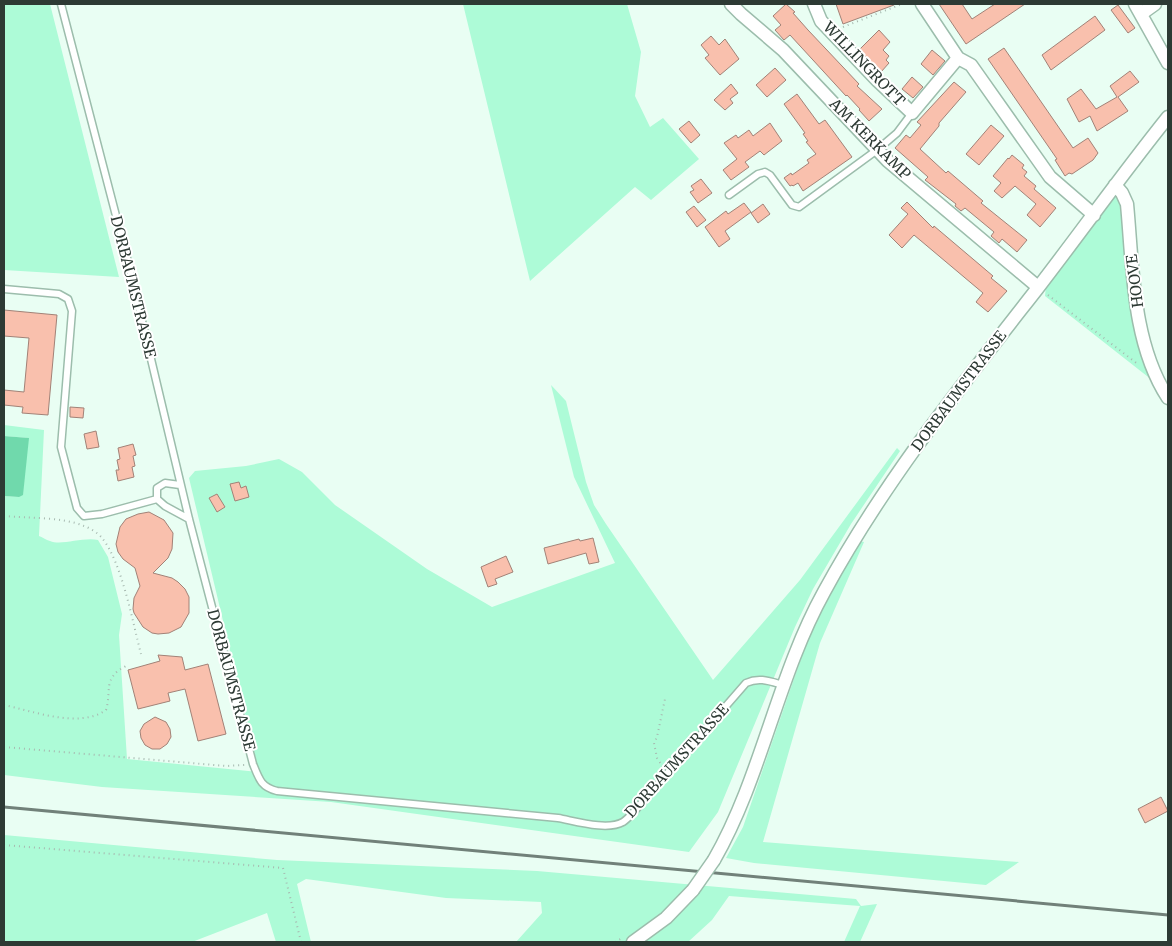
<svg xmlns="http://www.w3.org/2000/svg" width="1172" height="946" font-family="Merriweather,serif">
  <rect width="100%" height="100%" fill="#e9fef3"/>
  <path fill="#adfbd7" d="M4,4H50L119,277L4,270Z
    M463,4H627L641,52L635,96L650,127L663,118L699,159L651,200L635,187L530,281Z
    M1116,193L1128,202L1152,380L1045,296L1046,286Z
    M551,385L566,401L586,482L594,505L606,524L713,680L800,580L897,448L900,451L851,524L813,589L795,627L718,812L689,852L331,802L102,787L4,775V496L19,497L28,438L4,436V425L44,430L39,536C42,537 46,540 50,541C61,546 82,537 98,540L108,557L122,614L119,635L127,759L259,772L189,478L195,471L246,466L279,459L302,472L335,505L427,569L492,607L615,563L574,477Z
    M859,541L864,542L820,643L763,842L1019,862L986,885L754,863L726,858L743,827L809,635Z
    M4,835L277,860L537,871L856,899L861,906L877,904L860,942H844L860,906L729,896L712,920L688,942H516L542,913L541,902L446,898L306,879L297,884L311,942H276L267,913L192,942H4Z"/>
  <path fill="#70d9ac" d="M4,436L29,438L23,495L19,497L4,496Z"/>
  <path fill="#f9c0ad" stroke="#a28277" d="M786,4L795,12L793,13L808,30L859,84L857,86L882,109L869,121L859,110L860,109L847,95L846,96L790,35L784,40L775,30L781,25L773,16Z
    M836,4H893L894,5L843,24Z
    M939,4H962L972,19L995,4H1025L966,44Z
    M1118,5L1135,28L1128,33L1111,10Z
    M1095,16L1105,30L1051,70L1042,55Z
    M879,30L890,42L883,50L889,56L886,60L889,63L881,72L859,50Z
    M711,36L719,45L725,39L739,59L720,75L705,58L709,55L701,45Z
    M1004,48L1073,148L1088,138L1098,153L1093,160L1072,174L1069,173L1065,176L1055,160L1057,159L988,59Z
    M932,50L945,61L933,75L921,64Z
    M775,68L786,80L767,97L756,85Z
    M1130,71L1139,82L1118,97L1128,111L1097,131L1090,116L1079,122L1067,99L1081,89L1096,109L1117,97L1110,86Z
    M912,77L923,87L913,98L902,89Z
    M954,82L966,92L939,123V126L920,149L946,173L948,171L983,201L981,203L1027,240L1017,252L1002,239L999,243L991,236L994,232L965,208L961,211L955,206L956,204L925,180L928,177L895,148L906,135L910,138L921,125L917,122Z
    M731,84L738,93L730,99L733,103L725,110L714,100Z
    M797,94L819,124L825,120L852,157L803,191L798,183L793,186L792,185L790,186L784,178L791,173L792,175L809,163L807,160L816,154L806,142L808,141L803,134L805,133L784,104Z
    M689,121L700,135L691,143L679,129Z
    M770,123L782,141L764,155L760,151L745,162L749,167L731,180L723,170L737,159L724,143L736,135L738,138L749,130L753,136Z
    M991,125L1004,136L979,165L966,154Z
    M1012,155L1024,165L1022,168L1027,172L1024,176L1036,186L1034,189L1056,208L1040,227L1027,215L1036,204L1015,186L1002,198L994,191L1001,183L993,176L1008,158L1009,159Z
    M701,179L712,193L698,203L690,192L694,190L691,186Z
    M907,202L933,228L934,226L993,276L991,278L1007,291L988,312L976,302L983,293L914,235L902,248L889,235L908,214L901,208Z
    M744,203L751,212L725,231L730,239L719,247L705,227L726,211L728,214Z
    M763,204L770,214L758,223L751,213Z
    M694,206L706,220L697,227L686,212Z
    M4,310L57,315L48,415L22,413L23,407L4,405V390L24,392L29,338L4,336Z
    M70,407L84,408L83,418L70,417Z
    M96,431L99,447L87,449L84,434Z
    M133,444L136,455L133,456L135,466L132,467L134,477L118,481L116,470H119L117,460L120,459L118,448Z
    M239,482L241,488L246,486L249,497L235,501L230,484Z
    M217,494L225,507L217,512L209,498Z
    M149,512L164,520L173,533L172,549L168,558L153,573L172,578L178,582L185,589L189,597V613L181,627L169,633L158,634L152,633L143,627L134,613L133,609L134,598L140,586L135,568L123,559L118,552L116,544L120,527L126,519L138,514Z
    M593,538L599,562L589,564L586,553L548,564L544,548L579,539L580,541Z
    M506,556L513,572L495,579L497,584L488,587L481,567Z
    M158,655L182,657L185,670L208,664L226,734L198,741L185,689L168,693L170,701L138,709L128,670L160,661Z
    M155,717L166,722L170,729L171,737L167,744L160,749H152L145,745L141,738L140,731L144,724Z
    M1161,797L1168,811L1145,823L1138,809Z"/>
  <g fill="none" stroke-linecap="round" stroke-linejoin="round">
    <g stroke="#9cbdac" stroke-width="9">
      <path id="service" d="M61,4L127,258L189,519L253,764C259,779 261,787 277,791L558,818C575,821 607,831 623,822C626,820 629,817 632,814L746,683C759,677 769,681 783,685
        M729,195L758,174L765,172L770,175L792,205L799,207L877,150L897,133L912,113
        M4,289L59,294L68,299L72,311L61,447L77,508L84,516L102,514L157,499
        M180,485L165,483L157,488V499L165,506L189,519"/>
    </g>
    <g stroke="#9cbdac" stroke-width="15">
      <path id="minor" d="M731,4L741,14L783,50L888,161L1038,287
        M814,4L821,21L878,81L912,113L958,58
        M922,4L958,58L971,65L1050,177L1094,215
        M1135,4L1168,63
        M1141,14L1155,4
        M1115,185L1122,193L1127,204C1133,267 1132,343 1168,398
        M714,860C762,776 777,677 824,592C883,483 961,386 1037,289C1081,232 1123,173 1168,117
        M633,942L666,918L693,890"/>
    </g>
    <path stroke="#a7b9b0" stroke-width="2" stroke-dasharray="1 4" stroke-linecap="butt" d="M843,27L902,4
      M1048,295L1139,365
      M4,516C27,518 63,517 84,526C90,528 98,533 102,538C122,562 133,624 141,654
      M4,705C33,711 79,729 106,710C112,691 102,678 126,666
      M4,747L226,766L245,765
      M663,767L657,758L654,743L657,737L665,699
      M4,845L283,868L301,942
      M615,942L622,938"/>
    <use href="#service" stroke="#fff" stroke-width="6"/>
    <use href="#minor" stroke="#fff" stroke-width="12"/>
    <path stroke="#718179" stroke-width="3" d="M4,807L1168,915"/>
    <g stroke="#9cbdac" stroke-width="15" stroke-linecap="butt">
      <path id="minor-bridge" d="M693,890L714,860"/>
    </g>
    <use href="#minor-bridge" stroke="#fff" stroke-width="12"/>
  </g>
  <g text-anchor="middle" stroke-width="4" stroke-linejoin="round" paint-order="stroke">
    <g font-size="15" fill="#2d3a34" stroke="#fff">
      <text transform="translate(864 64) rotate(46)" y="5">WILLINGROTT</text>
      <text transform="translate(870 139) rotate(45)" y="5">AM KERKAMP</text>
      <text transform="translate(1135 281) rotate(-97)" y="5">HOOVE</text>
      <text transform="translate(133 287) rotate(76)" y="5">DORBAUMSTRASSE</text>
      <text transform="translate(959 391) rotate(-53)" y="5">DORBAUMSTRASSE</text>
      <text transform="translate(231 680) rotate(75)" y="5">DORBAUMSTRASSE</text>
      <text transform="translate(677 761) rotate(-48)" y="5">DORBAUMSTRASSE</text>
    </g>
  </g>
  <rect width="1172" height="946" fill="none" stroke="#2d3a34" stroke-width="10"/>
</svg>
